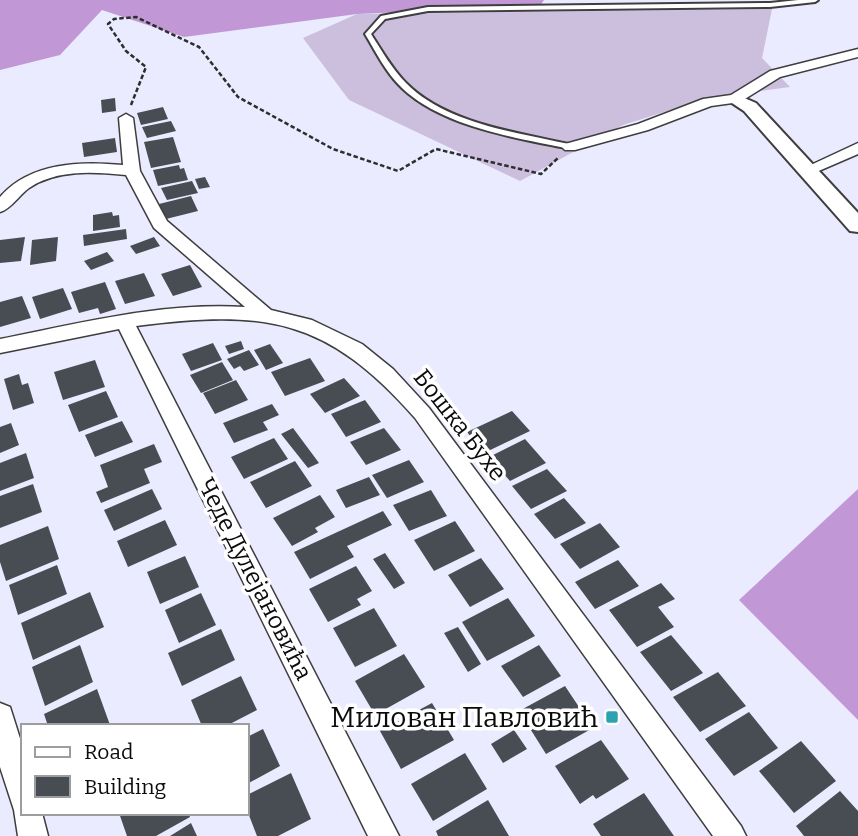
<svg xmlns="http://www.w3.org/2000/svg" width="858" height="836" font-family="Bitter,serif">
  <rect width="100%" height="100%" fill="#eaebfe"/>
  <path fill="#c297d5" d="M0,0H544L540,6L357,14L184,37L102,10L60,55L0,70Z
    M858,489V720L739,600Z"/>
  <path fill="#ccbedd" d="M772,9L762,58L790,87L708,98L623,125L520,181L349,100L303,38L357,14Z"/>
  <path fill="#484d53" d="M115,98L116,111L102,113L101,100Z
    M163,107L168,119L141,125L137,113Z
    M171,121L176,131L147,138L142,127Z
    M173,137L181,162L151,168L144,142Z
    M115,138L117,152L84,157L82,143Z
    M179,165L180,169L184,168L188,180L158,186L153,170Z
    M205,177L210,187L199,189L195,179Z
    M192,181L198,193L167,200L161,188Z
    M191,196L198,211L166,219L159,204Z
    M112,212L113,216L119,215L120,227L93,231V215Z
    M126,229L127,239L84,246L83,235Z
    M25,237L21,261L0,263V240Z
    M58,237L56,261L30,265L32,240Z
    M154,237L160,246L136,254L130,246Z
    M107,252L114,261L91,270L84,261Z
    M190,265L202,287L173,296L161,274Z
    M144,273L155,296L125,304L115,281Z
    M105,282L116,309L100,314L98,308L79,313L71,292Z
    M63,288L72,309L40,319L32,297Z
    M22,296L31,318L0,327V302Z
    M241,341L244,349L229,354L225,346Z
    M213,343L222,360L191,371L182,354Z
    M270,344L283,363L266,370L254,350Z
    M249,350L259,365L244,371L240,366L234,369L227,359Z
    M310,358L325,381L285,396L271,372Z
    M95,360L105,387L63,400L54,372Z
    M222,362L233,380L201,393L190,375Z
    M19,374L22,385L28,383L34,403L13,410L4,379Z
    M344,378L360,396L325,413L310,394Z
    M236,380L248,400L215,414L203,393Z
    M106,391L118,417L79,432L68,405Z
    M365,400L381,422L346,437L331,414Z
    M272,404L279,415L263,422L268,430L234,443L223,423Z
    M512,411L530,431L484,453L467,432Z
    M122,421L133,442L95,457L85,435Z
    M11,423L19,445L0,453V427Z
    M293,428L319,463L308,468L281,434Z
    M384,428L401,450L366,465L350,442Z
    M274,438L288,459L244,479L231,457Z
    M525,439L546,463L510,481L489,457Z
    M154,444L162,462L144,469L150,483L101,503L96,492L108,487L100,465Z
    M26,453L34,478L0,491V463Z
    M409,460L424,482L387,498L372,475Z
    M295,461L312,486L266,508L250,482Z
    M547,469L567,491L531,509L512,486Z
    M369,477L380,495L346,508L336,490Z
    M33,484L42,512L0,528V496Z
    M152,489L162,509L114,531L104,510Z
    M431,490L447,516L409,531L393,505Z
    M320,495L335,517L315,528L318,532L292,546L273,518Z
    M564,498L586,523L555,539L534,514Z
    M383,511L392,525L347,546L354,557L310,579L294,552Z
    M165,520L177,545L128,567L117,541Z
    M455,521L475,551L434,571L414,540Z
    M600,523L620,547L580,569L560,544Z
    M48,526L59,559L6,581L0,562V545Z
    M385,553L405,583L394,589L373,559Z
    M185,556L199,587L160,604L147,572Z
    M481,558L504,589L470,607L448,575Z
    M618,560L639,586L595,609L575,582Z
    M57,565L67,594L18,615L9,585Z
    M356,566L372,591L357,599L361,605L328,622L309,589Z
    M661,583L675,599L658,607L674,627L637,647L609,610Z
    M90,592L104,627L33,660L21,623Z
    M201,593L216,625L179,643L165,610Z
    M508,598L535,636L487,661L462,622Z
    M374,608L397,646L355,667L333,628Z
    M458,627L481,664L468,672L444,633Z
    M221,629L235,660L182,686L168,653Z
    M671,635L703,673L671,691L640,652Z
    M80,645L93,682L45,706L32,667Z
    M539,645L561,676L523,697L501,666Z
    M404,654L425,687L375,715L355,681Z
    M718,672L746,706L700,732L673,697Z
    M241,676L257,710L226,726H202L191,700Z
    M565,686L593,728L546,754L519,711Z
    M97,689L110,725L48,726L44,714Z
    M432,703L454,740L401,769L380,731Z
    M749,712L778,748L734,776L705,739Z
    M263,729L280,766L247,784V737Z
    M514,730L527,749L503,763L491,744Z
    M601,740L629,779L596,799L593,795L580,804L555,766Z
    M801,741L836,781L794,813L759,771Z
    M465,753L487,789L433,821L411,784Z
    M291,773L311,819L278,836H257L247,810V795Z
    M840,791L858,811V836H804L796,826Z
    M644,793L674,836H601L593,824Z
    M488,800L509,836H438L436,831Z
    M119,813H189L190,817L156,836H127Z
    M191,823L197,836H170Z"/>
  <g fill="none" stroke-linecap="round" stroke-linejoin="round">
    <g stroke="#3e3e3e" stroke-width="4">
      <path id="service" d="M798,0H818L815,2L770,7L428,11L385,19L371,34C382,51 392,69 406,83C446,124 520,133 573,145L574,147L570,149C517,138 443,127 402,88C386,73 376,52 365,34L381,16L428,7L770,3Z"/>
    </g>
    <g stroke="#3e3e3e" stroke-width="3">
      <path id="minor" d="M858,49V57L780,77L740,102L711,106L648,130L575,150H565L562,147L565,144L638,124L703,99L731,95L770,71Z
        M126,114L133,118L140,171L167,221L271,310L312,320L362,344L393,369L429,408L741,826L746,836H713L415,418C327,318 265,309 136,326L399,836H368L119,329L0,353V339C81,323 162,302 245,307L154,228L126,175C94,172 57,169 29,188C19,195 11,209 0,212V197C30,162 81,161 123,165L119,118Z
        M858,143V154L814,173H802L800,170Z
        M0,703L10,707L23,748V813H42L48,836H18L14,810L0,767Z"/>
    </g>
    <g stroke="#3e3e3e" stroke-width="4">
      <path id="tertiary" d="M735,94L756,103L858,213V232L850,231L744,111L726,99Z"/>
    </g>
    <path stroke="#2d2d2d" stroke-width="2.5" stroke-dasharray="4.5 2.5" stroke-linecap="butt" d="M131,105L146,67L126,51L108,24L114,19L136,17L199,47L238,97L333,149L398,171L436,149L541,174L559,157"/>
    <use href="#service" fill="#fff" fill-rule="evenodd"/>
    <use href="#minor" fill="#fff" fill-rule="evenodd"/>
    <use href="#tertiary" fill="#fff" fill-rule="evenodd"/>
  </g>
  <rect fill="#2da3b1" stroke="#fff" stroke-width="2.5" x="605" y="710" width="14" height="14" rx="3.5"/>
  <g text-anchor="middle" stroke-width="7" stroke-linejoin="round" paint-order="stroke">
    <g font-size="24" fill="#0b0b0b" stroke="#fff">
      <text transform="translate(460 425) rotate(52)" y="8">Бошка Бухе</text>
      <text transform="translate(255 579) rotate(63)" y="8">Чеде Дулејановића</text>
    </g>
    <g font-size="28" fill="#0b0b0b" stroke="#fff" text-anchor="end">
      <text x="598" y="727">Милован Павловић</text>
    </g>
  </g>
  <rect x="21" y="724" width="228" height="91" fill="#ffffff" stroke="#9d9d9d" stroke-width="2"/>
  <rect x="35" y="747" width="35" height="10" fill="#ffffff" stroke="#9d9d9d" stroke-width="2"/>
  <text x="84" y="759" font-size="21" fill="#0b0b0b">Road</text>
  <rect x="35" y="776" width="35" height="21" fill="#484d53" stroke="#9d9d9d" stroke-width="2"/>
  <text x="84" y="794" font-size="21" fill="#0b0b0b">Building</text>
</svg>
